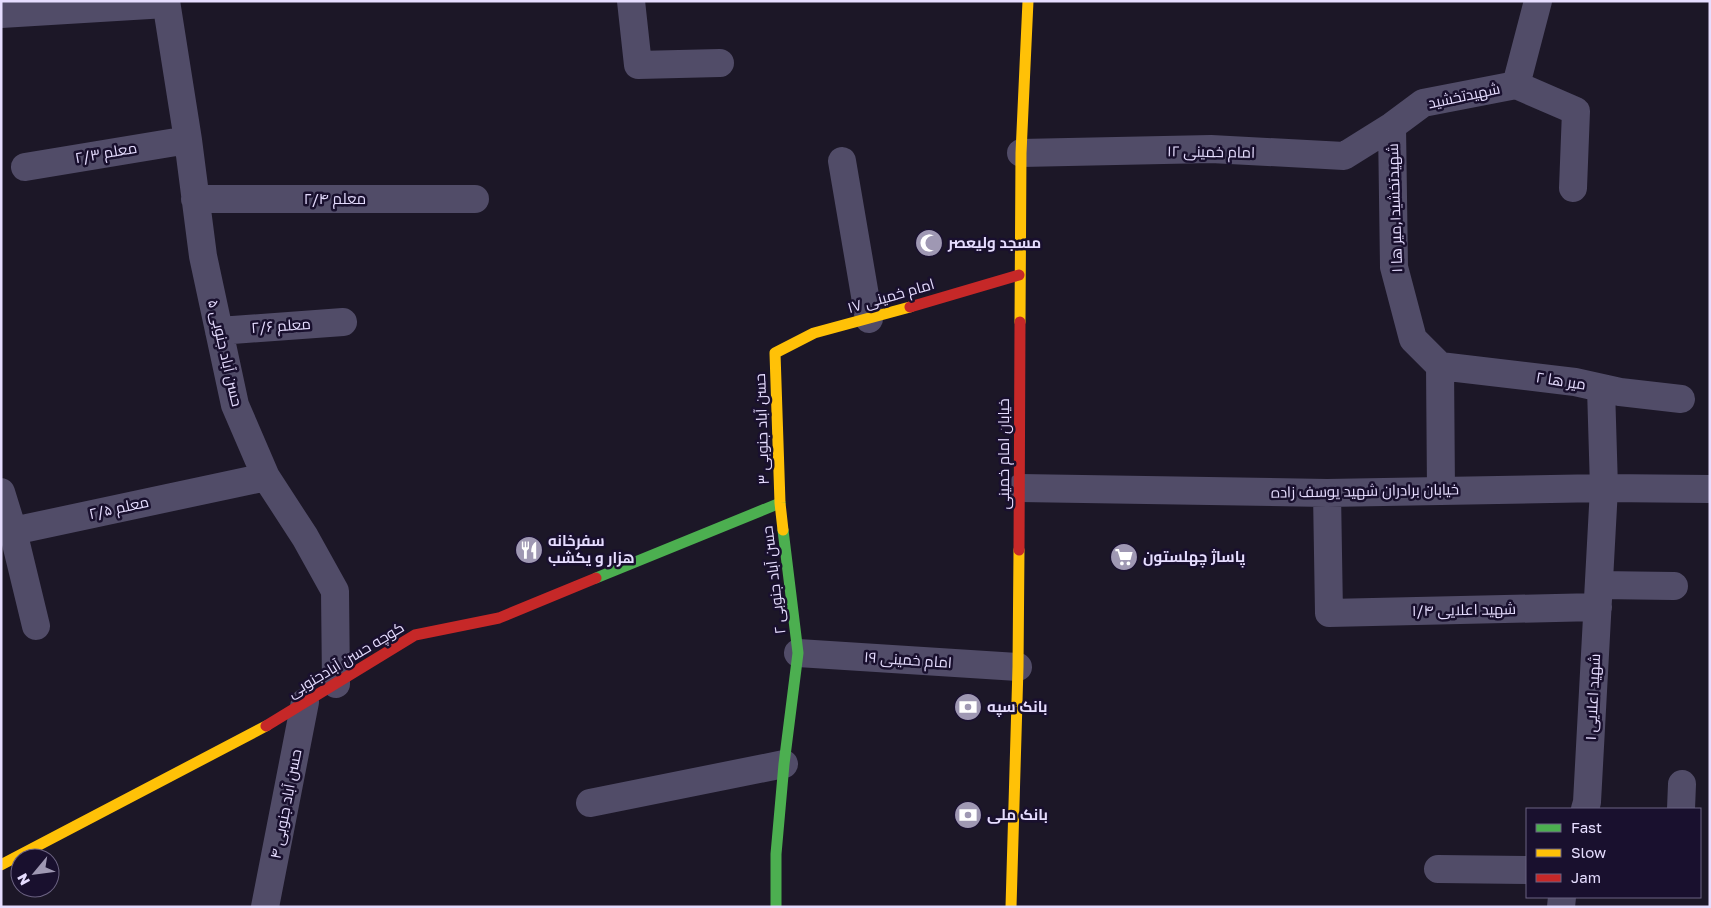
<svg xmlns="http://www.w3.org/2000/svg" width="1711" height="908" font-family="'Golos Text',Cairo,sans-serif">
  <rect width="100%" height="100%" fill="#1c1727"/>
  <g fill="none" stroke-linecap="round" stroke-linejoin="round">
    <path stroke="#514c68" stroke-width="28" d="M166,1L188,140L203,256L235,405L266,477L305,537L335,591L336,684
      M631,1L638,65L720,63
      M1,14L166,4
      M1516,85L1576,111L1573,188
      M1392,126L1394,267L1413,339L1440,366
      M1021,153L1211,149L1344,156L1392,126L1423,103L1516,85L1538,1
      M842,161L869,319
      M25,167L188,140
      M195,199H475
      M219,331L343,322
      M1440,366L1575,382L1620,392L1681,399
      M1440,366L1441,491
      M1020,488L1327,493L1604,488L1710,489
      M1,492L13,531L266,477
      M1327,493L1329,613L1598,607
      M13,531L36,626
      M1599,585L1674,586
      M798,653L1018,667
      M590,803L784,764
      M1585,809L1587,802L1604,488L1601,388
      M1681,809L1682,784
      M1438,869L1527,870
      M265,907L305,702
      M1561,907L1562,897"/>
    <path stroke="#4caf50" stroke-width="11" d="M596,578L780,503
      M776,907V854L784,764L798,653L783,530"/>
    <path stroke="#ffc107" stroke-width="11" d="M1020,322L1021,153L1028,1
      M783,530L780,503L775,353L814,333L910,307
      M1,865L266,726
      M1011,907L1018,667L1019,550"/>
    <path stroke="#c62828" stroke-width="11" d="M910,307L1019,275
      M1019,550L1020,322
      M266,726L415,635L499,618L596,578"/>
  </g>
  <defs>
    <g id="mosque-disc" transform="scale(1.4375)"><circle r="9.5" fill="#9f98b3" stroke="#19102e"/><path d="M3.5-4.9A6 6 0 1 0 3.5 4.9A5 5 0 1 1 3.5-4.9Z" fill="#fff"/></g>
    <g id="restaurant-disc" transform="scale(1.4375)"><circle r="9.5" fill="#9f98b3" stroke="#19102e"/><path d="M-5-6h1v4h1v-4h1v4h1v-4h1v5L-1.5 .5V6h-2V.5L-5-1ZM5-6V6H3V1.5H1.5Q1.5-4 5-6Z" fill="#fff"/></g>
    <g id="supermarket-disc" transform="scale(1.4375)"><circle r="9.5" fill="#9f98b3" stroke="#19102e"/><path d="M-6-5.5h2.5l.6 2H6L4.5 2H-2.5L-4.4-4H-6ZM-1.5 3.2a1.3 1.3 0 1 0 .1 0ZM3 3.2a1.3 1.3 0 1 0 .1 0Z" fill="#fff"/></g>
    <g id="bank-disc" transform="scale(1.4375)"><circle r="9.5" fill="#9f98b3" stroke="#19102e"/><path d="M-6-4H6V4H-6ZM0-2.3a2.3 2.3 0 1 0 0 4.6a2.3 2.3 0 1 0 0-4.6Z" fill="#fff"/></g>
  </defs>
  <g fill-rule="evenodd">
    <use href="#mosque-disc" x="929" y="243"/>
    <use href="#restaurant-disc" x="529" y="550"/>
    <use href="#supermarket-disc" x="1124" y="557"/>
    <use href="#bank-disc" x="968" y="707"/>
    <use href="#bank-disc" x="968" y="815"/>
  </g>
  <g text-anchor="middle" stroke-width="5" stroke-linejoin="round" paint-order="stroke">
    <g font-size="15" fill="#e6ddff" stroke="#19102e">
      <text transform="translate(1464 96) rotate(-12)" y="5">شهیدتخشید</text>
      <text transform="translate(1211 152) rotate(1)" y="5">امام خمینی ۱۲</text>
      <text transform="translate(106 153) rotate(-10)" y="5">معلم ۲/۳</text>
      <text x="335" y="204">معلم ۲/۴</text>
      <text transform="translate(1395 208) rotate(-92)" y="5">شهیدتخشید۱,میر ها ۱</text>
      <text transform="translate(891 296) rotate(-16)" y="5">امام خمینی ۱۷</text>
      <text transform="translate(281 326) rotate(-4)" y="5">معلم ۲/۶</text>
      <text transform="translate(225 353) rotate(77)" y="5">حسن آباد جنوبی ۵</text>
      <text transform="translate(1561 381) rotate(9)" y="5">میر ها ۲</text>
      <text transform="translate(762 429) rotate(-92)" y="5">حسن آباد جنوبی ۳</text>
      <text transform="translate(1004 454) rotate(-90)" y="5">خیابان امام خمینی</text>
      <text transform="translate(1365 491) rotate(-1)" y="5">خیابان برادران شهید یوسف زاده</text>
      <text transform="translate(119 508) rotate(-12)" y="5">معلم ۲/۵</text>
      <text transform="translate(774 580) rotate(-97)" y="5">حسن آباد جنوبی ۲</text>
      <text transform="translate(1464 610) rotate(-1)" y="5">شهید اعلایی ۱/۴</text>
      <text transform="translate(346 660) rotate(-31)" y="5">کوچه حسن آبادجنوبی</text>
      <text transform="translate(908 660) rotate(4)" y="5">امام خمینی ۱۹</text>
      <text transform="translate(1593 697) rotate(-87)" y="5">شهید اعلایی ۱</text>
      <text transform="translate(286 804) rotate(-79)" y="5">حسن آباد جنوبی ۴</text>
    </g>
    <g font-size="15" font-weight="bold" fill="#e6ddff" stroke="#19102e" text-anchor="start">
      <text x="948" y="248">مسجد ولیعصر</text>
      <text x="548" y="546">سفرخانه<tspan x="548" dy="17">هزار و یکشب</tspan></text>
      <text x="1143" y="562">پاساژ چهلستون</text>
      <text x="987" y="712">بانک سپه</text>
      <text x="987" y="820">بانک ملی</text>
    </g>
  </g>
  <rect width="1711" height="908" fill="none" stroke="#e6ddff" stroke-width="5"/>
  <rect x="1526" y="808" width="175" height="90" fill="#19102e" stroke="#6b6282"/>
  <rect x="1536" y="824" width="25" height="8" fill="#4caf50" stroke="#6b6282"/>
  <text x="1571" y="833" font-size="15" fill="#e6ddff">Fast</text>
  <rect x="1536" y="849" width="25" height="8" fill="#ffc107" stroke="#6b6282"/>
  <text x="1571" y="858" font-size="15" fill="#e6ddff">Slow</text>
  <rect x="1536" y="874" width="25" height="8" fill="#c62828" stroke="#6b6282"/>
  <text x="1571" y="883" font-size="15" fill="#e6ddff">Jam</text>
  <g transform="translate(35 873) rotate(241)"><circle r="24" fill="#19102e" stroke="#6b6282"/>
  <path d="M0-4L9 19L0 12L-9 19Z" fill="#9f98b3"/>
  <text y="-8" font-size="14" font-weight="bold" text-anchor="middle" fill="#e6ddff">N</text>
  </g>
</svg>
